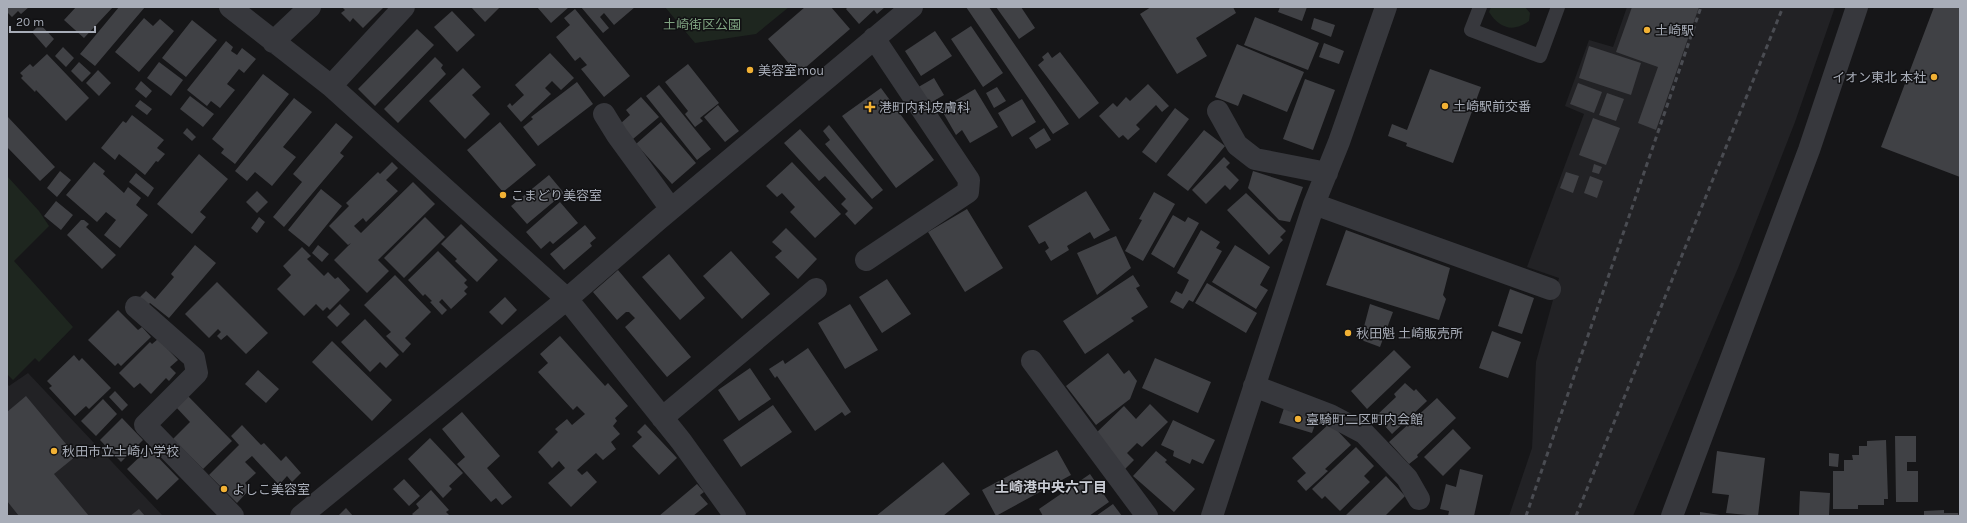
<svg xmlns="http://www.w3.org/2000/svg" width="1967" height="523" font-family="Karla,'Noto Sans JP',sans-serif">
  <rect width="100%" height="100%" fill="#161618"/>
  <path fill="#222225" d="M1627,7H1835L1795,122L1738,268L1633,516H1509L1532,448L1536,362L1559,278L1527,267L1584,114L1565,106L1589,40L1613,47Z
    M28,373L163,516H7V384L9,386Z"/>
  <path fill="#1e261f" d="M665,7H789L756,34L695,43Z
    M1491,7H1525L1530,13L1529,21C1513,33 1499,28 1489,12Z
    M7,176L39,211L49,226L14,261L73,327L39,362L35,358L13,380L7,374Z"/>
  <path fill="#404145" d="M7,7H29L21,14L18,11L12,17L7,12Z
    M76,7H113L84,38L64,20Z
    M119,7H145L95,66L80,54Z
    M342,7H384L363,28L353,18L350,22L341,13L345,10Z
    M471,7H500L485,22Z
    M537,7H569L551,23Z
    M581,7H635L614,25L604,13L600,17L609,28L603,33Z
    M805,7H831L850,29L798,74L768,39Z
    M848,7H885L877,14L874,10L859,24L846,9Z
    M966,7H989L1069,124L1053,134Z
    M996,7H1021L1035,28L1019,39Z
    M1151,7H1233L1236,13L1196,38L1207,56L1177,74L1140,14Z
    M1280,7H1307L1302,21L1278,12Z
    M1632,7H1699L1656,130L1638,123L1658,67L1616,52Z
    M1934,7H1960V177L1881,147Z
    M575,9L630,76L604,97L581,69L587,65L580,57L575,61L556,37L570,25L564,18Z
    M452,11L475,35L457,52L434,27Z
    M1255,17L1319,43L1308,70L1244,45Z
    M144,18L153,26L160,19L174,31L139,72L115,52Z
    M1314,18L1335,25L1331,37L1311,29Z
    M192,20L217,40L186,77L162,58Z
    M40,24L54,39L46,48L32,32Z
    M971,26L1003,73L983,87L951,39Z
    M417,29L434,45L375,106L358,89Z
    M935,31L952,56L921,76L905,51Z
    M226,41L233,47L231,51L237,55L242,48L256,59L244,73L239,69L227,84L235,90L220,108L211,101L207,106L187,90Z
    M1324,43L1344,51L1339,64L1319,57Z
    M1237,44L1304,72L1287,112L1243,94L1238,106L1215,97Z
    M1589,46L1641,63L1631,95L1579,78Z
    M63,47L74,58L66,67L55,56Z
    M1048,52L1052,58L1060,52L1099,103L1079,119L1038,65L1044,60L1042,57Z
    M550,53L574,78L561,90L552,81L545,88L551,94L521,122L507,106L510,103L512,106L524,95L515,85Z
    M47,54L89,98L66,121L36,90L35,92L21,78L23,76L20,73L30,64L33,67Z
    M435,57L443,65L441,68L446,74L398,123L384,109Z
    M79,62L91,73L82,82L71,71Z
    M159,62L183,80L171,96L147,78Z
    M688,64L719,103L700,118L703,121L695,127L685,114L688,111L665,82Z
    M463,68L481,87L472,95L490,114L465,139L429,101Z
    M1430,69L1481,87L1453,163L1406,146L1407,143L1388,136L1392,124L1407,130Z
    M98,70L111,83L99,96L86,83Z
    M263,74L289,94L235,164L221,153L224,149L212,139Z
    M934,78L944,95L925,106L915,89Z
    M1305,79L1335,90L1313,150L1283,139Z
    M141,81L152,91L146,98L135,89Z
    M577,82L593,104L538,146L523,127L533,119L531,117Z
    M1578,83L1602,92L1594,113L1570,104Z
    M1148,84L1169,106L1162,112L1156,105L1136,125L1140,129L1128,140L1123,135L1119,138L1099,116L1113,103L1117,107L1126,97L1130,101Z
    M659,85L711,149L697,160L646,96Z
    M997,87L1006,101L994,108L986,93Z
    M881,88L934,160L896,188L842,116Z
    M975,89L998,127L970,143L962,130L956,135L941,109Z
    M1607,93L1624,99L1616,121L1599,115Z
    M190,96L214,114L203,127L180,109Z
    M641,97L659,117L633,139L620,124L630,115L626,110Z
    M294,98L312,112L283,147L296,157L272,186L255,172L247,181L235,171Z
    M1022,99L1036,122L1012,137L998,113Z
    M140,100L152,109L147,115L135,106Z
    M718,105L739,131L725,142L704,117Z
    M1175,108L1189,119L1156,163L1142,152Z
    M132,115L164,140L157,148L165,154L158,162L156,161L145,175L119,154L115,160L101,148L123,121L126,123Z
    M7,116L55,167L40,181L7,147Z
    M1593,118L1620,128L1606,165L1579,155Z
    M500,122L536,165L503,192L467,150Z
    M661,122L696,163L672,184L636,144Z
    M336,123L353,137L340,153L344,156L284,227L273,217L302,182L293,174Z
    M829,125L883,190L872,199L825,144L830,140L823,131Z
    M187,128L196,137L192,141L183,133Z
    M1044,128L1051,140L1036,149L1029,138Z
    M800,129L873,208L855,225L845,214L848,211L841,204L846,199L825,176L819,181L784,143Z
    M1204,130L1225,146L1188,191L1167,175Z
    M199,154L228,179L200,212L206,217L192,234L157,204Z
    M1224,157L1230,163L1226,167L1239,180L1230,190L1225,185L1206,204L1192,190Z
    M94,162L105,171L103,174L124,193L128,187L141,198L136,205L148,215L120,248L104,235L116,220L106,212L97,222L66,195Z
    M392,162L398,168L386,180L398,191L366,222L363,218L354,226L361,233L413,182L435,204L378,260L389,271L367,293L334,260L351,243L348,245L329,226L349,206L346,203L378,172L380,174Z
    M792,162L841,214L815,238L790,212L795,207L782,193L777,197L766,186Z
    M1594,164L1602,167L1599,174L1592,172Z
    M60,171L71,180L57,197L47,188Z
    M1253,171L1303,187L1290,222L1279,220L1248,188Z
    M1566,172L1579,176L1573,193L1560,188Z
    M136,173L154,188L148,197L129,182Z
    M549,175L564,193L527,224L511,206Z
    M1590,176L1603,181L1597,198L1584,193Z
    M321,189L342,206L309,247L288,230Z
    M257,191L268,202L257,213L246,202Z
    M1086,191L1110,230L1094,239L1090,232L1067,246L1069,250L1051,261L1045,251L1049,248L1045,241L1039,244L1028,226Z
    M1154,192L1175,204L1143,261L1125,251L1142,220L1139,219Z
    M1246,193L1286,231L1280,237L1283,240L1269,255L1227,210Z
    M56,201L73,215L61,230L44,216Z
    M560,202L578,223L553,244L550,241L541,249L526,232Z
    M967,209L1003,268L965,292L928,232Z
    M1173,215L1185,222L1188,217L1199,223L1174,268L1151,254Z
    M259,217L265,222L257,233L251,228Z
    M425,217L445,237L404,278L384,258Z
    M81,220H84L89,224L86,227L116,255L102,269L67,235Z
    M461,224L498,260L477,282L455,261L457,259L441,244Z
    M585,225L596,238L590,243L592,246L564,270L550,254Z
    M786,228L817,259L798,279L775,257L782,251L772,242Z
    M1201,230L1220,242L1216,248L1222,251L1193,302L1189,300L1183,309L1170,302L1176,291L1182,294L1189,280L1177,273Z
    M1346,230L1450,268L1443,295L1446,299L1439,320L1326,285Z
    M1116,236L1131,268L1097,295L1077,253Z
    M195,245L216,263L169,318L150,303L148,305L139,298L146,291L155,299L174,277L171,274Z
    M318,245L329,254L322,262L312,253Z
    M1235,245L1270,267L1260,285L1268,290L1256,309L1212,282Z
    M302,247L311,256L307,259L324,276L328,272L335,279L338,277L350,290L330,310L327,307L323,311L316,304L304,316L277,289L291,275L283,266Z
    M438,251L467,280L464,283L468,287L464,291L467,294L451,309L442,299L439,302L447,310L442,315L430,302L432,301L425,294L423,296L408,280Z
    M731,251L770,294L742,319L703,276Z
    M669,254L705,298L680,320L642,277Z
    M618,270L691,357L667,377L625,327L635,318L629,312H626L617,320L593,292Z
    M395,275L431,312L405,338L411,344L403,353L386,336L391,332L364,305Z
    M1133,275L1140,286L1136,288L1148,307L1131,318L1134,321L1085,354L1063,321Z
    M887,279L911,314L882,333L859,297Z
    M217,282L268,333L246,354L227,335L221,340L217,336L221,332L218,329L209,338L185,314Z
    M1207,283L1257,313L1246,333L1195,303Z
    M1510,289L1534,298L1522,334L1498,326Z
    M505,297L517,310L502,325L489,312Z
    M340,304L350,314L337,327L327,317Z
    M850,304L878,350L845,369L818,323Z
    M1370,304L1393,312L1380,347L1364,341L1361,338Z
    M118,310L138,330L142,327L151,337L121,366L118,363L115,366L88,340Z
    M365,319L399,355L386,368L380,362L370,372L341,342Z
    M1492,331L1521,342L1508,378L1479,368Z
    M560,336L605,386L608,383L628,406L615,418L617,421L613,426L620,434L611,442L616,449L603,460L596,453L577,470L582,475L587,471L597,482L571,507L548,483L565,468L559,461L552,468L538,452L558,432L555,429L567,419L572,425L585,414L577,406L573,410L538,372L548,363L540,354Z
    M158,339L178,360L170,367L176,373L169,381L166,378L151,394L140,383L134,388L119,373L150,342L152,344Z
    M332,341L392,400L372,421L312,362Z
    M808,348L851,412L845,416L842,412L815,431L777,376L775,378L769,369L783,360L785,364Z
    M1394,350L1411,367L1367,409L1351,391Z
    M1108,353L1124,374L1129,370L1137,381L1130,399L1096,425L1066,386Z
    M74,355L79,361L82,358L111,388L89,409L86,406L75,416L49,388L52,386L47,381Z
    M1155,358L1211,382L1198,413L1142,388Z
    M750,368L771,399L739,421L718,390Z
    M258,370L279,389L266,403L245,384Z
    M1405,383L1414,391L1416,389L1427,401L1392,434L1376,416L1396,397L1394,394Z
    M115,391L128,405L122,411L109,397Z
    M187,395L232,441L203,469L173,439L190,422L175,406Z
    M26,396L76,456L54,474L89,516H19L7,501V412Z
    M1437,398L1456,418L1417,455L1418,457L1409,464L1389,442Z
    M103,399L117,414L96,436L81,421Z
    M1150,404L1168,422L1142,447L1137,443L1127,453L1134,460L1122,472L1094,435L1124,406L1136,419Z
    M773,405L792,432L741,467L723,440Z
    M1285,405L1318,416L1312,433L1279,423Z
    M462,412L500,456L487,468L512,497L502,505L496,498L491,502L457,464L465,457L442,429Z
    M122,418L143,440L121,462L100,440Z
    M1173,420L1215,440L1203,464L1192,459L1190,464L1173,456L1174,451L1161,445Z
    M1330,423L1351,445L1325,469L1328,471L1306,491L1297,481L1306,473L1292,458Z
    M645,424L677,458L659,475L632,446L642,437L637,432Z
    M242,425L261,445L264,443L281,461L286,456L301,473L292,482L287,476L279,485L252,456L245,462L256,473L245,483L250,489L237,503L209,475L239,445L231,436Z
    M1453,429L1471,448L1443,476L1424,457Z
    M1895,436H1916V462H1907V471H1918V502H1896Z
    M430,438L463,473L449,486L452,489L443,498L408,459Z
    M1886,440L1888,499H1884V505H1858V509H1833V471H1844V460H1853L1852,455H1859V446H1867V441Z
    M1356,447L1374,466L1364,476L1370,482L1340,511L1325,496L1322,499L1312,489Z
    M149,448L179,479L157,500L127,469Z
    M1057,450L1071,475L996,516L982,490Z
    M1156,451L1167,460L1165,462L1195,489L1174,512L1133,476Z
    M1717,451L1765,458L1758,516L1726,513L1729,495L1712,493Z
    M1829,453L1839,454L1838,467L1829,466Z
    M943,462L970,494L943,516H876Z
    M1460,469L1483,475L1474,516H1448L1449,511L1440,509L1446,484L1456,487Z
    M1090,474L1109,502L1089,516H1043L1039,509Z
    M1386,476L1405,496L1385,516H1345Z
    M404,479L420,496L409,506L393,489Z
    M697,484L704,492L700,495L708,504L693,516H659Z
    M431,490L449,510L446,512L450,516H414L412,514L419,508L416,504Z
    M1800,491L1830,493L1829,516H1799Z
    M1113,504L1122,516H1096Z
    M346,508L353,516H338Z
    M139,509L145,516H130Z
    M1944,510V513H1958L1959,516H1924V511Z
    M1700,512L1720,515V516H1700Z"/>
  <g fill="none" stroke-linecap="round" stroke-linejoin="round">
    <path stroke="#37383d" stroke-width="14" d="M1480,7L1471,30L1540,56L1558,7"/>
    <path stroke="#37383d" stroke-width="22" d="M230,7L331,86L567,299L681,441L735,516
      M273,42L310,7
      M331,86L404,7
      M1218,111L1237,145L1255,159L1327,173
      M604,114L617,135L671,209
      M1314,204L1550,289
      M866,260L968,192L969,180L874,38
      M136,307L194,358L197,373L145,425L233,516
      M1032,361L1147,516
      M1254,386L1330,415L1364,433L1407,478L1419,499
      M662,418L816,289
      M301,516L567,299L658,220L912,7
      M1212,516L1314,204L1339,142L1386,7
      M1672,516L1809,150L1857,7"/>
    <path stroke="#4a4c52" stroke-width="3" stroke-dasharray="5 4" stroke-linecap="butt" d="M1526,516L1701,7
      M1576,516L1783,7"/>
  </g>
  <g fill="#f2b134" stroke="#111113" stroke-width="1.5">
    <circle cx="1647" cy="30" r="4"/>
    <circle cx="750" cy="70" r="4"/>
    <circle cx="1934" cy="77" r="4"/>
    <circle cx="1445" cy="106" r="4"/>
    <path d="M868 101h4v4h4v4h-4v4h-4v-4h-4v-4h4z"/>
    <circle cx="503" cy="195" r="4"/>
    <circle cx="1348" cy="333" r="4"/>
    <circle cx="1298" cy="419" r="4"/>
    <circle cx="54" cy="451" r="4"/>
    <circle cx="224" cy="489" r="4"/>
  </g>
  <g text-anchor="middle" stroke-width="3" stroke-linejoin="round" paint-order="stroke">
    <g font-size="13" fill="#7fa381" stroke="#111113">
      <text x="702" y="29">土崎街区公園</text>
    </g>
    <g font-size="13" fill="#a8adb8" stroke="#111113" text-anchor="start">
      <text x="1655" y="35">土崎駅</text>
      <text x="758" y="75">美容室mou</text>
      <text x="1926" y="82" text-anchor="end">イオン東北 本社</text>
      <text x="1453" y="111">土崎駅前交番</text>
      <text x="879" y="112">港町内科皮膚科</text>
      <text x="511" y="200">こまどり美容室</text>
      <text x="1356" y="338">秋田魁 土崎販売所</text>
      <text x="1306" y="424">臺騎町二区町内会館</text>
      <text x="62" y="456">秋田市立土崎小学校</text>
      <text x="232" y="494">よしこ美容室</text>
    </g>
    <g font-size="14" font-weight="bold" fill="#c9ccd4" stroke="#111113">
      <text x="1051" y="492">土崎港中央六丁目</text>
    </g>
  </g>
  <rect width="1967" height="523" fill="none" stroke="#a8adb8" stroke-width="16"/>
  <path d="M10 26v6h85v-6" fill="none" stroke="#a8adb8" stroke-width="2"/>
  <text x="16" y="26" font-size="12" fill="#a8adb8" stroke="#111113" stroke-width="3" paint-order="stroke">20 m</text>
</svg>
